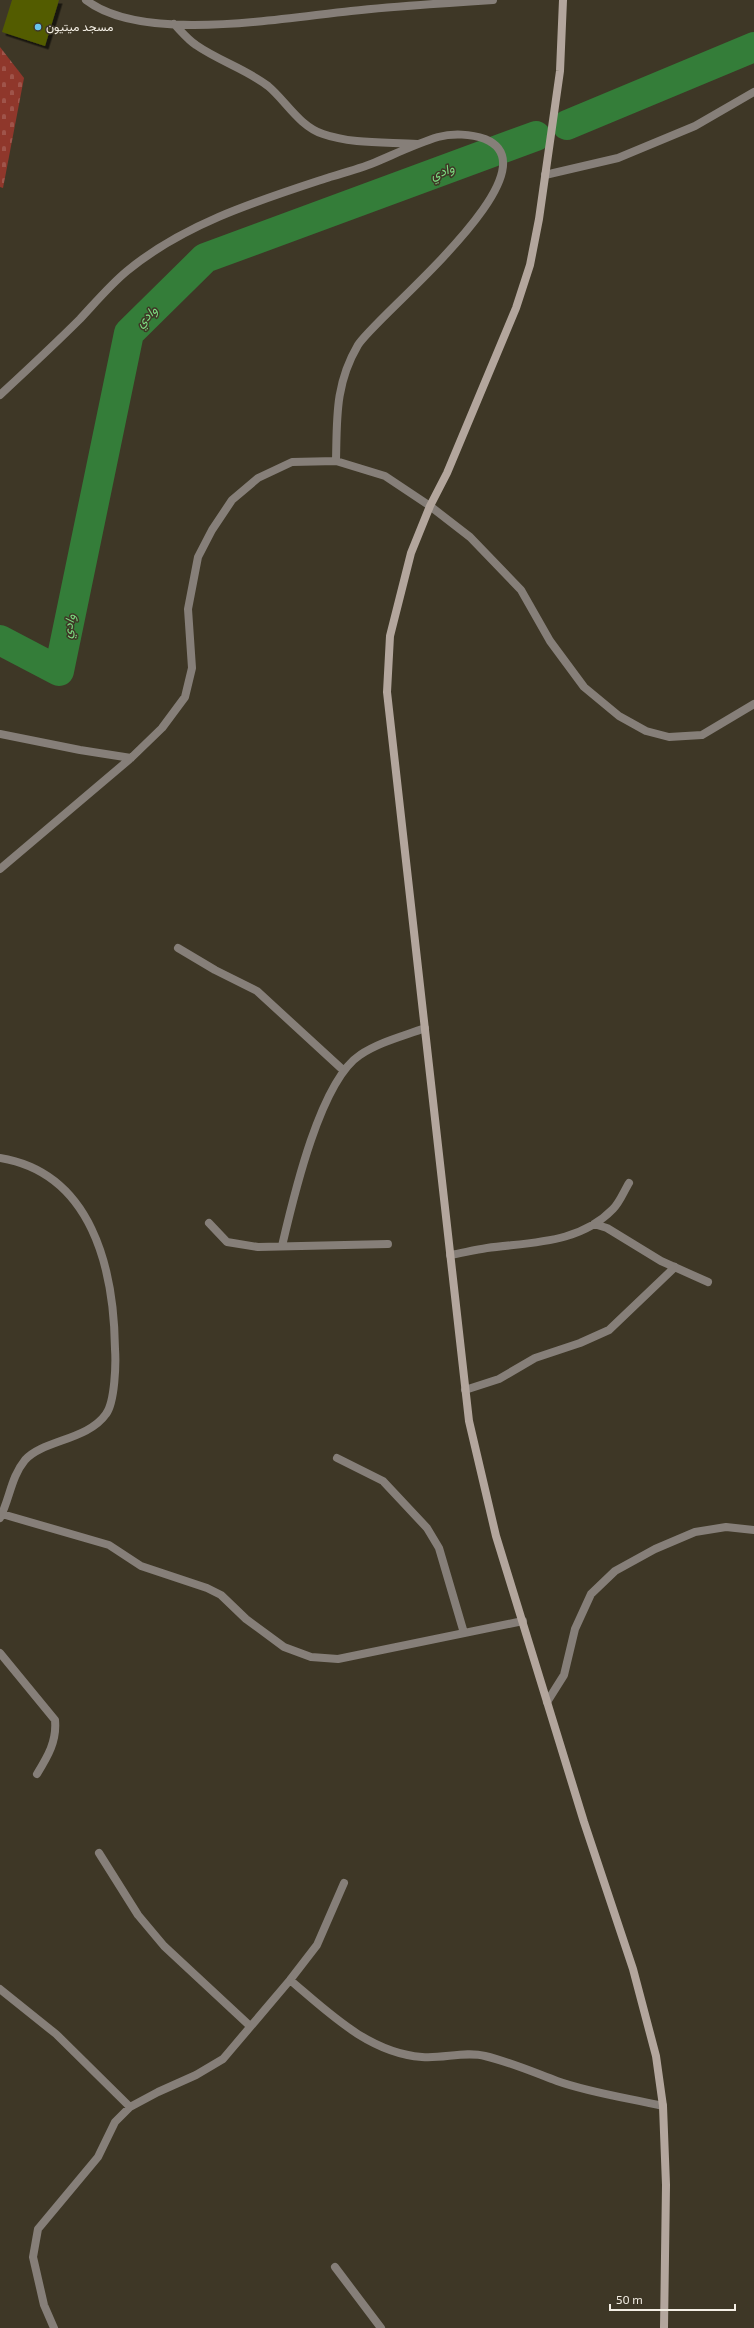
<svg xmlns="http://www.w3.org/2000/svg" width="754" height="2328" font-family="'Exo 2',Vazirmatn,sans-serif">
  <defs>
    <pattern id="cemetery-stones" width="16" height="16" patternUnits="userSpaceOnUse"><rect width="16" height="16" fill="#8f372b"/><path d="M2 7V4a2 2 0 0 1 4 0v3zM10 15v-3a2 2 0 0 1 4 0v3z" fill="#9f544a"/></pattern>
    <filter id="shadow"><feDropShadow dx="3.5" dy="3.5" stdDeviation="0" flood-color="#0009"/></filter>
  </defs>
  <rect width="100%" height="100%" fill="#3e3726"/>
  <path fill="url(#cemetery-stones)" d="M0,47L24,78L3,188L0,187Z"/>
  <g fill="none" stroke-linecap="round" stroke-linejoin="round">
    <path stroke="#347d39" stroke-width="30" d="M567,125L754,47
      M0,640L59,671L129,333L205,258L536,136"/>
  </g>
  <path fill="#535c06" filter="url(#shadow)" d="M12,0H59L45,46L2,32Z"/>
  <g fill="none" stroke-linecap="round" stroke-linejoin="round">
    <path stroke="#867f79" stroke-width="8" d="M86,0C143,44 282,18 351,11C398,6 445,3 493,0
      M174,24C181,31 188,40 196,45C219,61 246,69 268,86C286,101 299,126 323,134C351,144 387,142 417,144
      M545,175L618,158L695,126L754,92
      M0,395C27,370 54,345 80,319C95,303 110,285 127,271C185,223 260,200 330,177C344,173 358,169 371,164C393,155 415,144 438,137C453,133 471,134 485,139C561,170 374,317 358,345C335,384 337,418 336,461
      M0,734L80,750L131,758
      M0,869L131,758L162,728L185,697L192,668L188,609L198,557L212,530L232,500L258,478L292,462L336,461L385,476L430,506L470,537L521,590L550,641L584,687L619,716L646,731L669,737L702,735L754,704
      M178,948L215,970L257,991L343,1070
      M0,1158C92,1173 114,1269 115,1349C116,1363 115,1402 106,1414C88,1440 43,1440 25,1460C11,1477 10,1498 0,1518
      M209,1223L227,1242L258,1247L388,1244
      M594,1224L607,1228L661,1261L708,1282
      M282,1246C293,1199 320,1081 360,1055C379,1042 404,1036 425,1028
      M450,1255C462,1253 474,1250 487,1248C531,1242 579,1244 613,1209C620,1202 624,1191 629,1183
      M465,1390L499,1379L535,1358L580,1343L609,1330L675,1267
      M337,1458L383,1481L427,1528L439,1548L464,1633
      M2,1514L109,1545L141,1566L207,1588L221,1595L246,1619L284,1647L311,1657L338,1659L523,1621
      M0,1653L55,1720C57,1741 48,1756 37,1774
      M547,1702L564,1675L575,1629L591,1594L615,1571L655,1549L695,1532L726,1527L754,1530
      M99,1853L138,1915L164,1946L250,2026
      M290,1980C329,2013 369,2053 422,2057C442,2059 465,2051 485,2056C510,2062 533,2072 557,2081C591,2093 628,2098 663,2106
      M0,1989L56,2034L130,2107
      M335,2267L381,2328
      M54,2328L44,2305L33,2257L38,2229L98,2157L115,2122L130,2107L158,2092L196,2075L223,2059L290,1980L317,1945L344,1883"/>
    <path stroke="#b3a69d" stroke-width="8" d="M563,0L560,71L539,219L530,265L516,308L447,473L430,506L411,553L390,636L387,692L469,1421L496,1536L584,1822L633,1969L656,2056L663,2106L666,2185L664,2328"/>
  </g>
  <circle fill="#67c4ef" stroke="#3e3726" stroke-width="1.5" cx="38" cy="27" r="4"/>
  <g text-anchor="middle" stroke-width="3" stroke-linejoin="round" paint-order="stroke">
    <g font-size="12" fill="#f4efe5" stroke="#3e3726" text-anchor="start">
      <text x="46" y="31">مسجد ميتيون</text>
    </g>
    <g font-size="13" font-style="italic" fill="#7cdb80" stroke="#3e3726">
      <text transform="translate(442 171) rotate(-20)" y="5">وادي</text>
      <text transform="translate(146 316) rotate(-44)" y="5">وادي</text>
      <text transform="translate(68 626) rotate(-78)" y="5">وادي</text>
    </g>
  </g>
  <path d="M610 2304v6h125v-6" fill="none" stroke="#f4efe5" stroke-width="2"/>
  <text x="616" y="2304" font-size="12" fill="#f4efe5" stroke="#3e3726" stroke-width="3" paint-order="stroke">50 m</text>
</svg>
